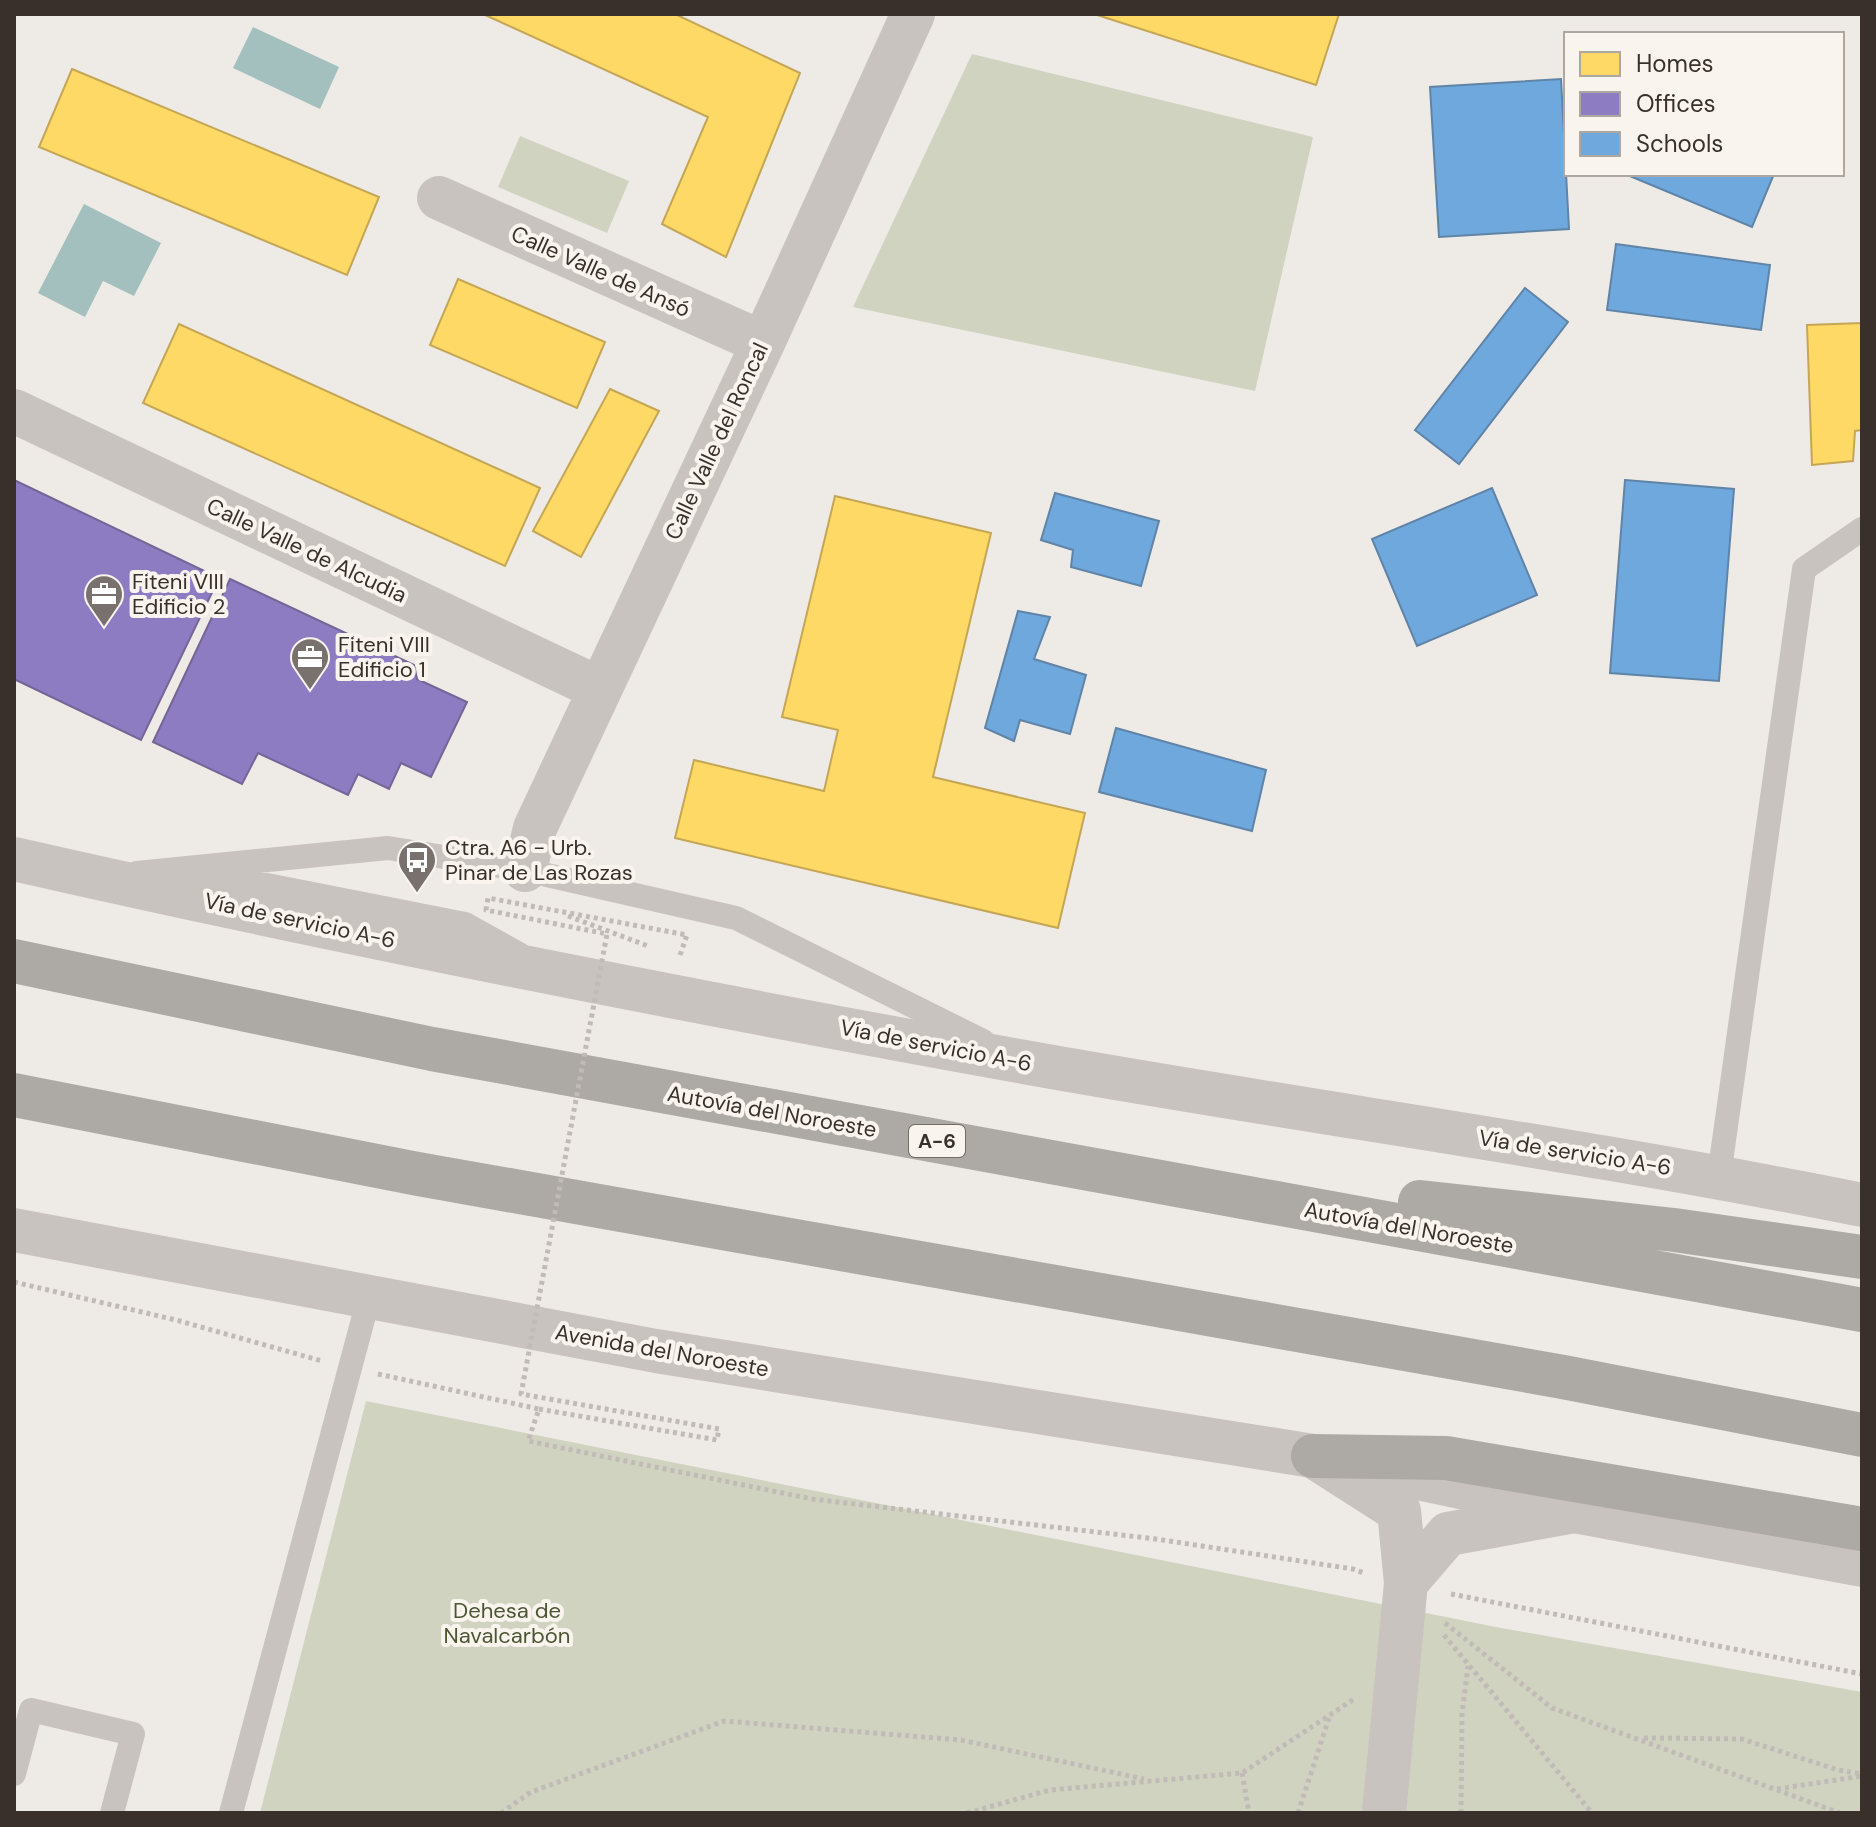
<svg xmlns="http://www.w3.org/2000/svg" width="1876" height="1827" font-family="'DM Sans',sans-serif">
  <rect width="100%" height="100%" fill="#eeeae6"/>
  <path fill="#d1d3c1" d="M972,54L1313,137L1255,391L853,307Z
    M520,136L629,181L607,233L498,187Z
    M366,1401L1501,1628L1862,1692V1813H260Z"/>
  <path fill="#a3bfbe" d="M253,27L339,67L320,109L233,68Z
    M84,204L161,243L134,296L103,281L85,317L38,293Z"/>
  <path fill="#ffd966" stroke="#c4a655" stroke-width="2" d="M483,14H675L800,73L726,257L662,224L708,117Z
    M1094,14H1339L1316,85Z
    M72,69L379,197L347,275L39,147Z
    M458,279L605,342L577,408L430,345Z
    M1862,323V430L1855,431L1853,461L1812,465L1807,325Z
    M179,324L540,488L505,566L143,403Z
    M610,389L659,411L581,557L533,531Z
    M835,496L991,533L933,777L1085,813L1058,928L675,838L694,760L824,791L838,730L782,717Z"/>
  <path fill="#8e7cc3" stroke="#746596" stroke-width="2" d="M14,480L219,578L141,740L14,679Z
    M230,579L414,665L417,679L467,702L431,777L401,763L389,789L358,774L348,795L258,753L242,784L153,742Z"/>
  <path fill="#6fa8dc" stroke="#5f84a7" stroke-width="2" d="M1561,79L1569,229L1439,237L1430,87Z
    M1625,174H1774L1752,227Z
    M1616,244L1770,265L1761,330L1607,310Z
    M1525,288L1568,322L1459,464L1415,430Z
    M1625,480L1734,489L1719,681L1610,673Z
    M1492,488L1537,595L1417,646L1372,539Z
    M1055,493L1159,521L1141,586L1071,567L1073,550L1041,540Z
    M1018,611L1050,617L1034,659L1086,675L1070,734L1020,720L1014,741L985,728Z
    M1116,728L1266,770L1252,831L1099,792Z"/>
  <g fill="none" stroke-linecap="round" stroke-linejoin="round">
    <path stroke="#c1bbb7" stroke-width="5" stroke-dasharray="4 4" stroke-linecap="butt" d="M568,916L648,946
      M14,1282L176,1320L322,1361
      M378,1374L539,1409L528,1441L812,1499L1156,1539L1353,1569L1364,1573
      M1451,1594L1862,1674
      M1445,1623L1552,1708L1840,1813
      M1444,1635L1592,1813
      M1644,1738L1742,1739L1838,1770L1862,1774
      M1242,1773L1249,1813
      M1777,1789L1862,1776
      M501,1813L531,1792L724,1721L961,1740L1144,1779
      M967,1813L1050,1790L1242,1773L1354,1699
      M1298,1813L1330,1715
      M1461,1813L1462,1714L1468,1666"/>
    <path stroke="#c8c3bf" stroke-width="24" d="M137,873L388,848L525,870L736,918L983,1041
      M195,882L267,885L465,924L519,954
      M1719,1176L1804,569L1862,529
      M14,1774L31,1710L133,1734L112,1813
      M231,1813L369,1297"/>
    <path stroke="#c8c3bf" stroke-width="44" d="M439,198L763,343
      M14,411L600,689
      M14,859C349,935 686,1001 1024,1062C1303,1112 1584,1149 1862,1205
      M525,870L535,828L763,343L913,14
      M14,1230L656,1351L1313,1456L1574,1511L1862,1565"/>
    <path stroke="#c8c3bf" stroke-width="44" d="M1313,1456L1399,1511L1406,1583L1384,1813
      M1406,1583L1448,1534L1574,1511"/>
    <path stroke="#ada9a5" stroke-width="44" d="M14,961L432,1049L1862,1310
      M14,1095L418,1174L1563,1377L1862,1435
      M1420,1202L1674,1230L1862,1257
      M1313,1456L1446,1458L1862,1529"/>
    <path stroke="#c1bbb7" stroke-width="5" stroke-dasharray="4 4" stroke-linecap="butt" d="M539,1409L717,1440L719,1429L521,1394L607,934L486,910L488,898L687,935L679,958"/>
  </g>
  <defs>
    <g id="office-pin" transform="scale(2)"><path d="M0 17L-7.5 6A9.5 9.5 0 1 1 7.5 6Z" fill="#78716d" stroke="#faf4ef"/><path d="M-6-3h4V-5.5h4V-3h4V5H-6ZM-1-4.5V-3h2v-1.5ZM-6 0V1H6V0Z" fill="#fff"/></g>
    <g id="bus-pin" transform="scale(2)"><path d="M0 17L-7.5 6A9.5 9.5 0 1 1 7.5 6Z" fill="#78716d" stroke="#faf4ef"/><path d="M-5-6H5V4H4V6H2V4H-2V6H-4V4H-5ZM-3.5-4V0h7V-4ZM-3.5 1.2v1.5H-2V1.2ZM2 1.2v1.5H3.5V1.2Z" fill="#fff"/></g>
  </defs>
  <g fill-rule="evenodd">
    <use href="#office-pin" x="104" y="594"/>
    <use href="#office-pin" x="310" y="657"/>
    <use href="#bus-pin" x="417" y="860"/>
  </g>
  <g text-anchor="middle" stroke-width="8" stroke-linejoin="round" paint-order="stroke">
    <rect fill="#faf4ef" stroke="#736b66" stroke-width="2" x="909" y="1125" width="56" height="32" rx="6"/>
    <g font-size="20" font-weight="bold" fill="#39302c">
      <text x="937" y="1148">A-6</text>
    </g>
    <g font-size="22" fill="#39302c" stroke="#faf4ef">
      <text transform="translate(601 271) rotate(24)" y="8">Calle Valle de Ansó</text>
      <text transform="translate(716 441) rotate(-65)" y="8">Calle Valle del Roncal</text>
      <text transform="translate(307 550) rotate(25)" y="8">Calle Valle de Alcudia</text>
      <text transform="translate(300 920) rotate(12)" y="8">Vía de servicio A-6</text>
      <text transform="translate(936 1045) rotate(11)" y="8">Vía de servicio A-6</text>
      <text transform="translate(772 1111) rotate(10)" y="8">Autovía del Noroeste</text>
      <text transform="translate(1575 1152) rotate(9)" y="8">Vía de servicio A-6</text>
      <text transform="translate(1409 1227) rotate(10)" y="8">Autovía del Noroeste</text>
      <text transform="translate(662 1350) rotate(10)" y="8">Avenida del Noroeste</text>
    </g>
    <g font-size="22" fill="#39302c" stroke="#faf4ef" text-anchor="start">
      <text x="132" y="589">Fiteni VIII<tspan x="132" dy="25">Edificio 2</tspan></text>
      <text x="338" y="652">Fiteni VIII<tspan x="338" dy="25">Edificio 1</tspan></text>
      <text x="445" y="855">Ctra. A6 - Urb.<tspan x="445" dy="25">Pinar de Las Rozas</tspan></text>
    </g>
    <g font-size="22" fill="#4b5632" stroke="#faf4ef">
      <text x="507" y="1618">Dehesa de<tspan x="507" dy="25">Navalcarbón</tspan></text>
    </g>
  </g>
  <rect width="1876" height="1827" fill="none" stroke="#39302c" stroke-width="32"/>
  <rect x="1564" y="32" width="280" height="144" fill="#faf4ef" stroke="#ada6a1" stroke-width="2"/>
  <rect x="1580" y="52" width="40" height="24" fill="#ffd966" stroke="#ada6a1" stroke-width="2"/>
  <text x="1636" y="72" font-size="24" fill="#39302c">Homes</text>
  <rect x="1580" y="92" width="40" height="24" fill="#8e7cc3" stroke="#ada6a1" stroke-width="2"/>
  <text x="1636" y="112" font-size="24" fill="#39302c">Offices</text>
  <rect x="1580" y="132" width="40" height="24" fill="#6fa8dc" stroke="#ada6a1" stroke-width="2"/>
  <text x="1636" y="152" font-size="24" fill="#39302c">Schools</text>
</svg>
